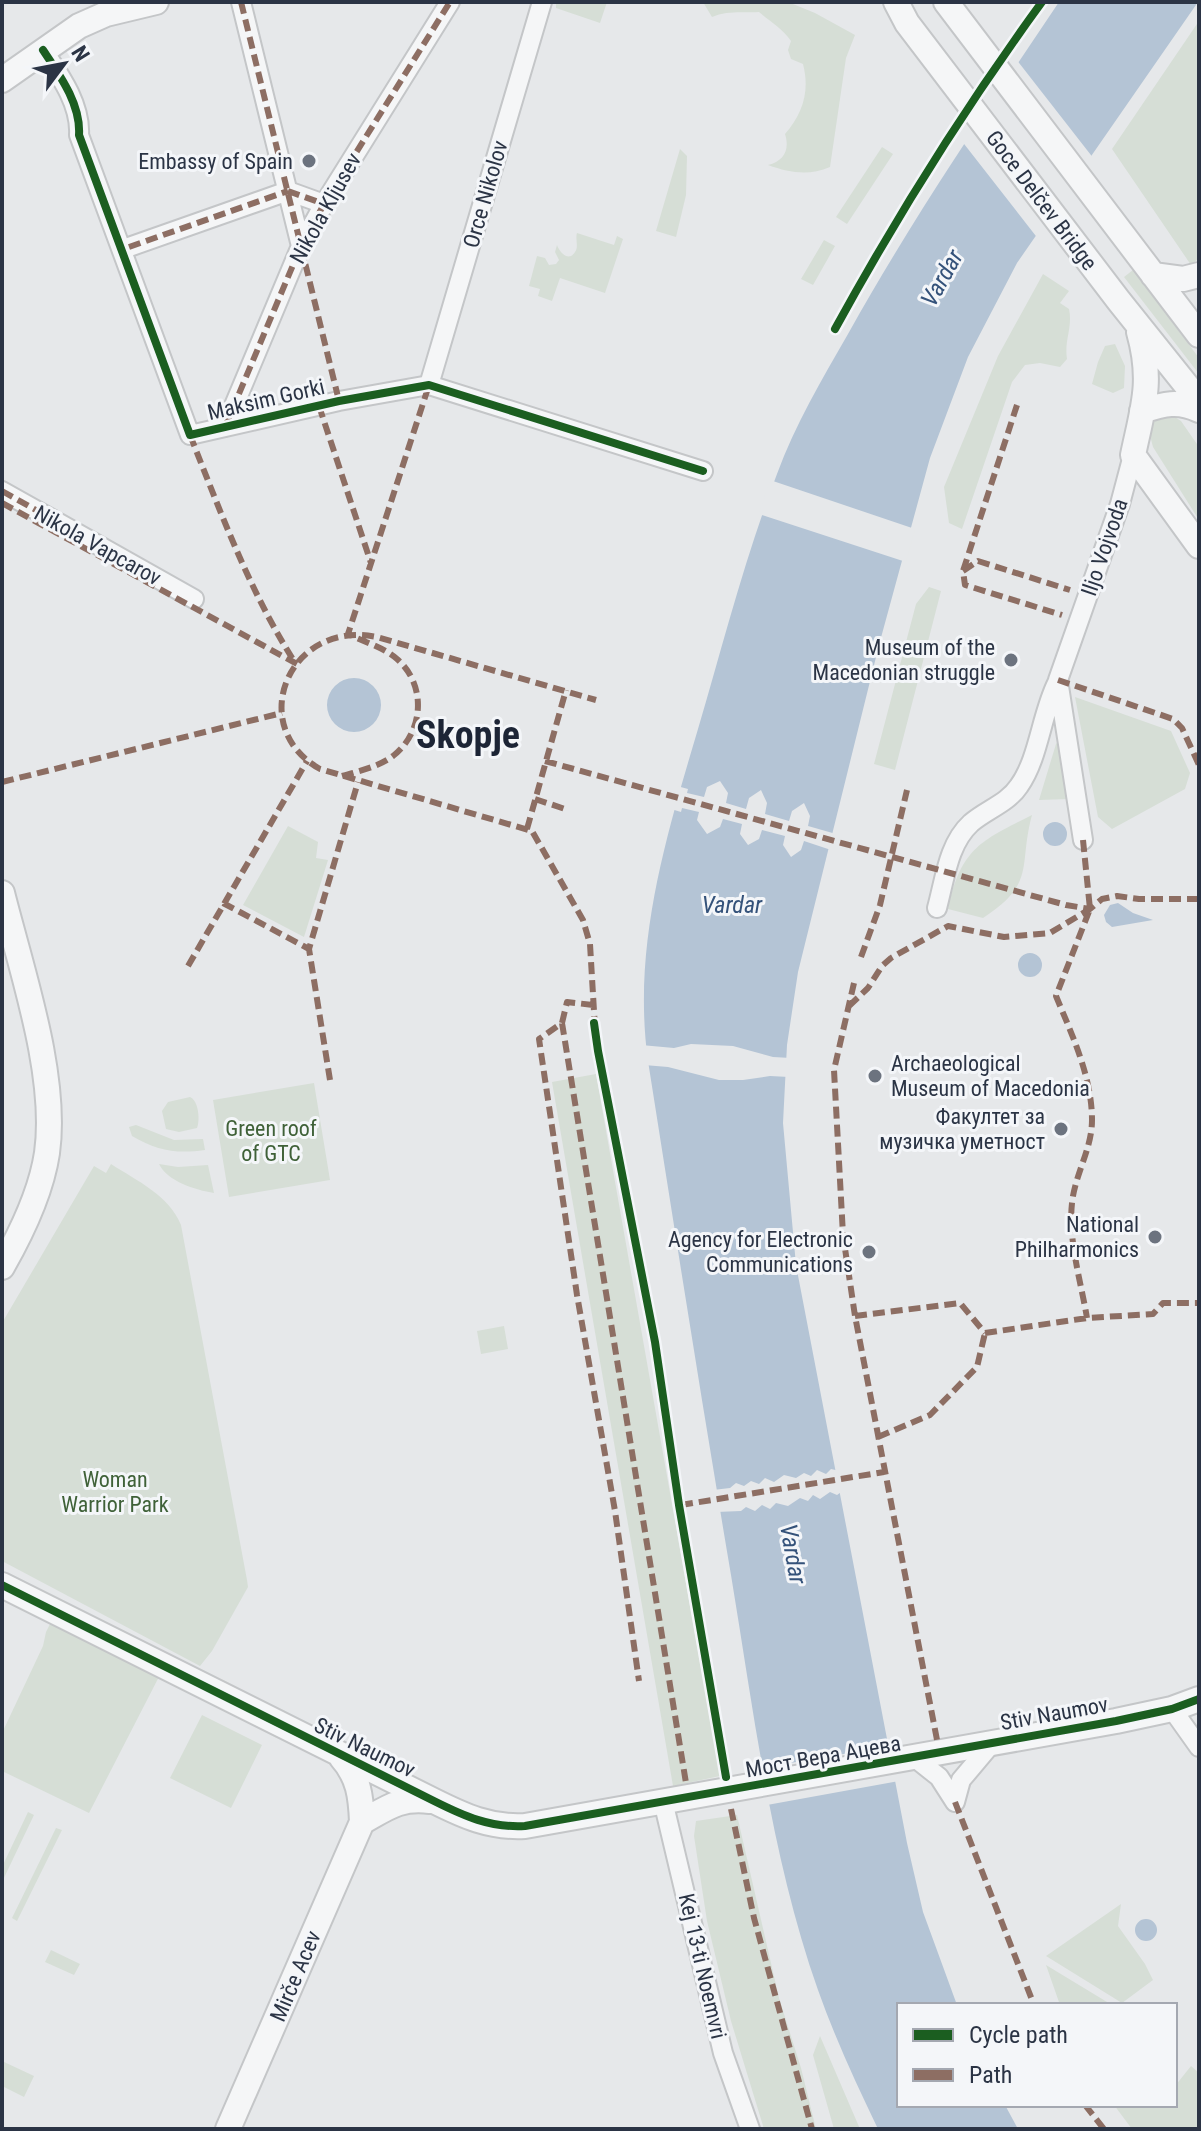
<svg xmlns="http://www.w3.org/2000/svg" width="1201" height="2131" font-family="'Roboto Condensed',sans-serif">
  <rect width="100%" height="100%" fill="#e6e8ea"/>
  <path fill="#d6ded6" d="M556,2H607L600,23L556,8Z
    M703,2H788L815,13L855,35L846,58L830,167C809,176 790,173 768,165C784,161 790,150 785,134C803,113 810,91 803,64L791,59L788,50L791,41C782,28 769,21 759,12C744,13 727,10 712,17Z
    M1199,21V258L1191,265L1112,149Z
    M882,147L893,154L847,224L836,217Z
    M680,149L687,156L686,195L676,237L656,231Z
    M577,233L614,245L617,236L623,239L605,293L560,278L552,301L538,296L540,289L529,286L537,256L545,258L549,265L556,264L559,260L555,252L557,245C559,251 568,263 575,252C579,247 575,239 577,233Z
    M824,240L835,246L813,285L801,279Z
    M1133,270L1199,358V374L1124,277Z
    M1043,274L1069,291L1060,303L1069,309C1073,327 1064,340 1067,359L1060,367L1040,363L1025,365L1012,382L962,529L949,523L944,487L998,356Z
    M1115,344L1125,366L1124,388L1113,393L1092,384L1098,362L1105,346Z
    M1170,414L1181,421L1199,447V520L1153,447L1149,432L1156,418Z
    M929,587L941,591L895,770L874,764L916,604Z
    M1075,697L1171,731L1190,773L1185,789L1112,829L1098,817Z
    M1058,742L1069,799L1039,800L1056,744Z
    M1032,815C1018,866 1037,883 983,918L948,909C961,848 981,841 1032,815Z
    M288,826L318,842L316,858L328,860L304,937L243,905Z
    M596,1074L720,1776L673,1786L552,1082Z
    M314,1083L330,1180L229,1197L213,1100Z
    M190,1097C199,1101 200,1120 197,1128L179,1132L166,1129L162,1111L168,1102Z
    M136,1125L174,1140L203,1139L205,1150C177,1154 157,1151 132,1136L129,1127Z
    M111,1164C137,1181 169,1195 181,1225L247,1580L248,1587L212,1651L200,1666L2,1561V1323L94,1166L106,1173Z
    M159,1164L178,1167L208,1165L214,1193C195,1190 167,1181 159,1164Z
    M504,1326L508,1349L481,1354L477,1331Z
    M56,1612L164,1667L89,1813L2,1771V1733L43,1646L46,1632Z
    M202,1715L262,1745L231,1808L170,1778Z
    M28,1812L34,1815L2,1882V1867Z
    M737,1815L779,1998L801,2068L816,2129H764L731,2021L707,1921L694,1836L696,1821Z
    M56,1828L62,1830L17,1921L12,1918Z
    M1121,1904L1118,1926L1145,1964L1153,1980L1122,2003L1046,1956Z
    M51,1950L80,1964L74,1975L45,1962Z
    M1046,1965L1112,2005H1060Z
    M820,2036L860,2129H834L813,2055Z
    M2,2061L34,2076L24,2097L2,2086Z
    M1191,2066L1199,2073C1199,2093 1197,2109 1199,2129H1132L1114,2105H1175V2086Z"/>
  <path fill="#b4c4d5" d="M1059,2H1198L1017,263L968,357L930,458L879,645L798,972L787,1045L783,1123L796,1265L907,1843L923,1912L957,2005H899V2105H1005L1018,2129H878C856,2083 835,2038 818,1990C771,1857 754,1713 731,1575C702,1404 675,1232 648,1061C632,946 666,837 698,729C723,644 745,557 777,474C795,425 822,379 848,334C912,219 986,111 1059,2Z
    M327 705a27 27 0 1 1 54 0a27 27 0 1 1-54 0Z
    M1043 834a12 12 0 1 1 24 0a12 12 0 1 1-24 0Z
    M1118,903L1133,913L1153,920L1112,927L1106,922L1104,915L1110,905Z
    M1018 965a12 12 0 1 1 24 0a12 12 0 1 1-24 0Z
    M1135 1930a11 11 0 1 1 22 0a11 11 0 1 1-22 0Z"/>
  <path fill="#e6e8ea" d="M1016,59L1094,159L1039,240L961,140Z
    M770,480L915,529L906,562L759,514Z
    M720,781L728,793L726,803L746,809L749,798L761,790L767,803L765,814L789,821L792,811L804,803L810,816L808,826L836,834L831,850L804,841L801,850L791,857L783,845L785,836L762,830L759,839L748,845L740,834L742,824L723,819L720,827L707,834L697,820L699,812L682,808L681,812L671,809L677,786L688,789L687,793L704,797L707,787Z
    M691,1044L733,1046L773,1057L791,1058L789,1077L770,1076L743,1080H719L668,1067L644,1065L641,1045L674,1048Z
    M831,1469L840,1471L844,1490L837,1495L830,1492L820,1499L813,1495L808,1501L800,1498L788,1506L776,1503L770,1509L762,1505L755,1511L746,1507L741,1511L716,1512L713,1490L730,1488L736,1483L744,1486L751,1481L759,1484L765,1478L774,1482L784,1475L796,1478L804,1473L811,1476L817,1470L826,1474Z
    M891,1746L899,1781L767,1805L760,1768Z"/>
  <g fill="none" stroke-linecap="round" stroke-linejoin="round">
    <g stroke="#c4c6c8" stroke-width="22">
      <path id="minor" d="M241,2L301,246
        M43,50C59,74 81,104 79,135L190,435L339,401L429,385L703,471
        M288,191L324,204
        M129,247L288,191
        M429,385L542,2
        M225,427L301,246L324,204L450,2
        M2,491L194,599
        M1083,840L1058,680L1120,504L1133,455
        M937,908C945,879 948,844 971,823C986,810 1008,803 1019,786C1039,758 1041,715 1057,683
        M1172,1709L1199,1747
        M915,1758L939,1777L955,1802
        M663,1801L723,2053L750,2129
        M955,1802L961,1780L993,1742"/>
    </g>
    <g stroke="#c4c6c8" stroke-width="28">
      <path id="tertiary" d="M896,2L907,23L1119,301L1199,401
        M946,2L1199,335
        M2,80L79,26L106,14L156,2
        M1153,275L1183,279L1199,275
        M1139,332C1153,382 1143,407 1133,455L1199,546
        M1142,411C1164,404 1178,400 1199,410
        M2,893C21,969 58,1075 47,1153C41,1193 22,1232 2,1267
        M2,1585L434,1801C464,1816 490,1828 525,1826L1116,1721L1172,1709L1199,1699
        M362,1822C387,1808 400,1797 430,1801
        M228,2129L362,1822C361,1797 359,1777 341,1757"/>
    </g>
    <use href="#minor" stroke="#f5f6f7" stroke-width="18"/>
    <use href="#tertiary" stroke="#f5f6f7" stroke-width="24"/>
    <path stroke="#8d6e63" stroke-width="6" stroke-dasharray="12 6" stroke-linecap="butt" d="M241,2L339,401
      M288,191L324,204
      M129,247L288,191
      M1017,405L963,571L965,585L1062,615
      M319,406L371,563
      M225,427L301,246L324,204L450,2
      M190,435C221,513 249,590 294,661
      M2,491L68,528
      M2,503L297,664
      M963,571L978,561L1070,590
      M1058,680L1173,719L1182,728L1199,765
      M545,761L1066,905L1090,909L1102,899L1117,896L1139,899H1199
      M342,776C359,771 378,767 393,756C424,732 427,685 397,659C383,647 364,642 348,634L429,385
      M2,782L282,713
      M535,799L565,809
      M527,829L566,690
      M1083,840L1090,909L1056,996C1072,1035 1092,1077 1092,1120C1092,1149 1075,1174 1072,1203C1068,1240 1081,1282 1087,1318
      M223,903L309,949
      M861,957L880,905L907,790
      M188,966L307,761
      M854,983L834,1070L843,1235L855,1316L938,1745
      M593,1005L567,1002L562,1023L539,1039L577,1295L615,1511L639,1681
      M849,1006L868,988L882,966L891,958L948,926L1004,937L1050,933L1090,909
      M562,1023L686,1783
      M595,1028L590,944L583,920L532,831L320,769C245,727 288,619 377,637L596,700
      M330,1080L309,949L358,782
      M855,1316L960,1303L985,1333
      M985,1333L1087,1318L1153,1314L1163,1303H1199
      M878,1437L930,1415L977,1367L985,1333
      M681,1505L884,1472
      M955,1802L1034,2005
      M731,1809L754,1918L812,2129
      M1085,2105L1104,2129"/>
    <g stroke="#f4f6f9" stroke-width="13">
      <path id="cycleway" d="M43,50C59,74 81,104 79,135L190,435L339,401L429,385L703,471
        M835,329C897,216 966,106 1042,2
        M594,1023L598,1051L655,1342L679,1505L726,1777
        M2,1585L434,1801C464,1816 490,1828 525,1826L1116,1721L1172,1709L1199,1699"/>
    </g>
    <use href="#cycleway" stroke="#1b5e20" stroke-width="8"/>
  </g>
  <g fill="#6c737f" stroke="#f4f6f9" stroke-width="3">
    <circle cx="309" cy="161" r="8"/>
    <circle cx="1011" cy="660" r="8"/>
    <circle cx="875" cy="1076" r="8"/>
    <circle cx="1061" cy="1129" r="8"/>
    <circle cx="1155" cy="1237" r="8"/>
    <circle cx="869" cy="1252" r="8"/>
  </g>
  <g text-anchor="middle" stroke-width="6" stroke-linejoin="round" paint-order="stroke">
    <g font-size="22" fill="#2b3445" stroke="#f4f6f9" text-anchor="end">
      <text x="293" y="169">Embassy of Spain</text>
      <text x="995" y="655">Museum of the<tspan x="995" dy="25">Macedonian struggle</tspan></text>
      <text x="891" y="1071" text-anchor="start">Archaeological<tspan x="891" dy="25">Museum of Macedonia</tspan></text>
      <text x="1045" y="1124">Факултет за<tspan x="1045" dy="25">музичка уметност</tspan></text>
      <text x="1139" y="1232">National<tspan x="1139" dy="25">Philharmonics</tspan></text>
      <text x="853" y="1247">Agency for Electronic<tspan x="853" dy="25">Communications</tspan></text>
    </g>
    <g font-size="22" fill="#2b3445" stroke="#f4f6f9">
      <text transform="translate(485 194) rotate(-74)" y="8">Orce Nikolov</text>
      <text transform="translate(1042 200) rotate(53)" y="8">Goce Delčev Bridge</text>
      <text transform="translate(325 208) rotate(-61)" y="8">Nikola Kljusev</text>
      <text transform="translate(266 399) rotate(-13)" y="8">Maksim Gorki</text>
      <text transform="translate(98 545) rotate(29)" y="8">Nikola Vapcarov</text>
      <text transform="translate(1104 547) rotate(-71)" y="8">Iljo Vojvoda</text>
      <text transform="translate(1054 1713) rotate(-10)" y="8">Stiv Naumov</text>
      <text transform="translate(365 1747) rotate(26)" y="8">Stiv Naumov</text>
      <text transform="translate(823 1756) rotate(-10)" y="8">Мост Вера Ацева</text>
      <text transform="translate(703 1966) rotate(77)" y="8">Kej 13-ti Noemvri</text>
      <text transform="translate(295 1976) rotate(-67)" y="8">Mirče Acev</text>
    </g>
    <g font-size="22" fill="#3f6138" stroke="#f4f6f9">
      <text x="271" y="1136">Green roof<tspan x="271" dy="25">of GTC</tspan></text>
      <text x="115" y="1487">Woman<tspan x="115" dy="25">Warrior Park</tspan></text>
    </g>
    <g font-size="24" font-style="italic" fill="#34527a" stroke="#f4f6f9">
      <text transform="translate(942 278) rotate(-61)" y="8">Vardar</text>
      <text x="732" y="913">Vardar</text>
      <text transform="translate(793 1554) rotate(80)" y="8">Vardar</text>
    </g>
    <g font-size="38" font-weight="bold" fill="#1d2536" stroke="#f4f6f9">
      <text x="468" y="748">Skopje</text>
    </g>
  </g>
  <rect width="1201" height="2131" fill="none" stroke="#2b3445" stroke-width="8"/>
  <rect x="897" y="2003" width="280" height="104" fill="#f4f6f9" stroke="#a4a8b1" stroke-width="2"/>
  <rect x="913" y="2029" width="40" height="12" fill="#1b5e20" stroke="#a4a8b1" stroke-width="2"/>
  <text x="969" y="2043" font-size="24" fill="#2b3445">Cycle path</text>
  <rect x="913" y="2069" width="40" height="12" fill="#8d6e63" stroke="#a4a8b1" stroke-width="2"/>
  <text x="969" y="2083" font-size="24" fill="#2b3445">Path</text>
  <g transform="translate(64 64) rotate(58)" stroke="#f4f6f9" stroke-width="6" paint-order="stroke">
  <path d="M0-6L14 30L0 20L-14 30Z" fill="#2b3445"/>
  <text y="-12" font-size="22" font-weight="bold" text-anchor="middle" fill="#2b3445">N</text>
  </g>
</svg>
